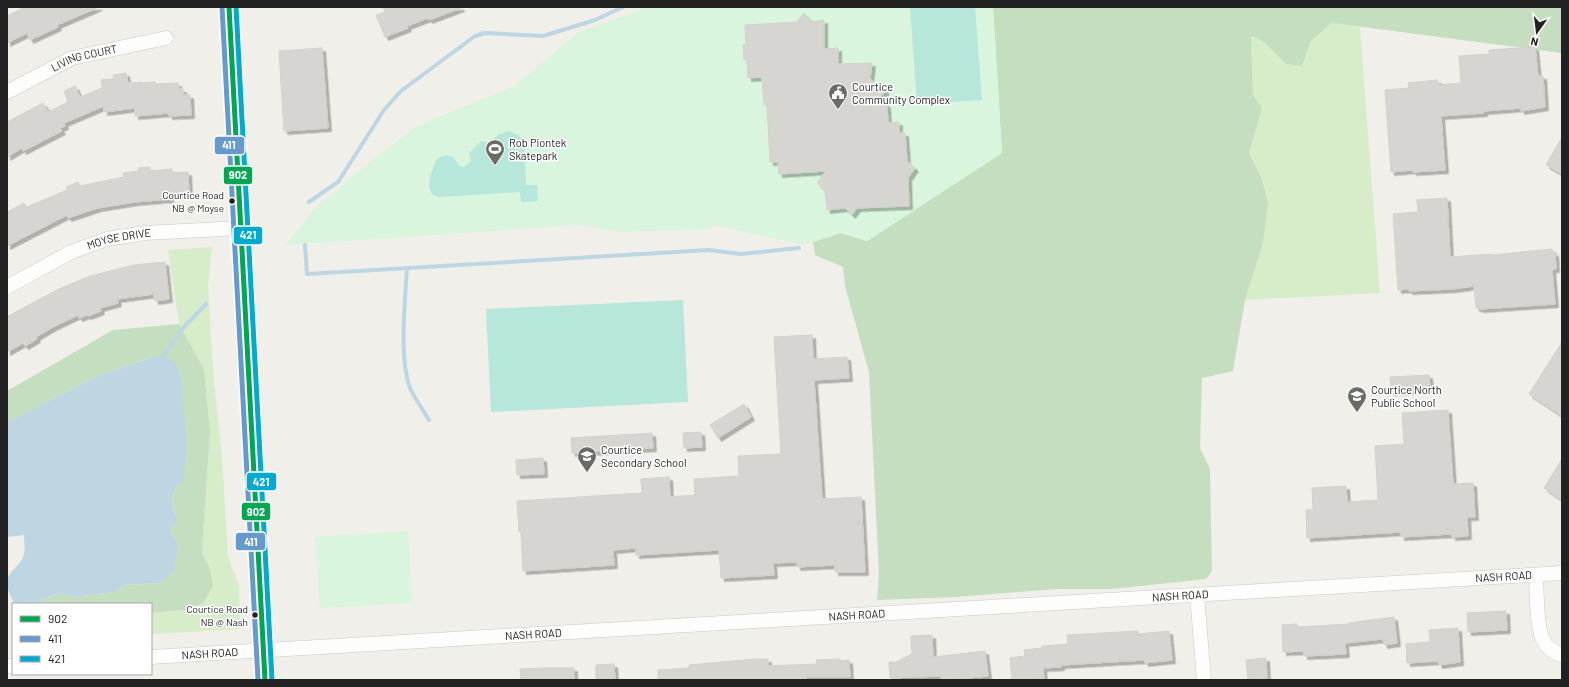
<svg xmlns="http://www.w3.org/2000/svg" width="1569" height="687" font-family="Barlow,sans-serif">
  <defs>
    <filter id="shadow"><feDropShadow dx="3.5" dy="3.5" stdDeviation="0" flood-color="#0004"/></filter>
  </defs>
  <rect width="100%" height="100%" fill="#f0efea"/>
  <path fill="#d7edca" d="M1332,23L1360,27L1380,293L1245,300L1263,243L1261,177L1249,153L1262,108L1253,95L1251,36L1264,42L1286,64Z
    M212,247L208,288L214,381L222,457L228,557L239,585L240,629L151,634V613L184,610L210,569L202,553L210,431L204,369L179,324L168,250Z"/>
  <path fill="#c6dec0" d="M993,7H1562V53L1332,23L1310,42L1302,66L1286,64L1264,42L1251,36L1253,95L1262,108L1249,153L1261,177L1268,203L1263,243L1245,300L1233,371L1202,378L1200,448L1210,469L1212,571L1206,579L1112,589H1057L956,597L877,600L879,574L869,372L845,286L843,267L815,255L813,242L841,233L867,241L1002,153Z
    M179,324L204,369L210,431L202,553L210,569L213,586L203,603L184,610L151,613V604H36L40,601L56,594H63L72,597L115,592L124,585L161,583L177,543L171,534V528L177,522L172,498L176,486L153,357L98,376L7,422V391L113,330Z"/>
  <path fill="#d9f5dd" d="M647,7H993L1002,153L867,241L841,233L803,245L718,226L707,229L619,232L580,225L286,245L313,210L370,162L417,126L515,86L577,33Z
    M408,531L412,603L320,608L315,537Z"/>
  <path fill="#b6e7da" d="M910,7H975L982,100L917,104Z
    M509,131L518,135L524,142L526,185H537L538,201L521,202L520,192L439,197C421,194 432,168 438,158C448,152 455,157 459,166L464,167L471,161L469,153L481,141L489,143L499,134Z
    M683,300L688,402L491,412L486,309Z"/>
  <path fill="#bed5e2" d="M153,357L170,359L177,366L182,382L186,442L184,479C167,493 173,503 177,522L171,528V534L177,543V554L173,572L161,583L124,585L115,592L72,597L63,594H56L40,601L36,604H14C12,597 7,591 7,583C7,572 19,567 23,557C26,550 24,542 24,535L7,537V422L98,376Z"/>
  <g fill="none" stroke-linecap="round" stroke-linejoin="round">
    <path stroke="#bed5e2" stroke-width="4" d="M309,202L338,182L384,110L401,91L475,36L485,33L543,36L595,20L623,7
      M305,245L307,274L709,250L741,254L799,248
      M407,268C405,301 399,358 410,388C415,399 423,410 429,420
      M159,361L184,327L206,304"/>
  </g>
  <path fill="#d7d5d1" stroke="#d3d1cb" filter="url(#shadow)" d="M25,7H99L57,25L58,27L30,40L27,33L7,43V16Z
    M383,7H461V8L429,20L428,18L407,26L408,28L385,37L376,15L385,12Z
    M804,13L812,22L824,20V49L838,48V64L872,63L870,79L886,91L880,97L887,105L888,123L899,122V133H905L907,161L915,168L908,178L909,206L857,208L852,215L845,208L827,210L825,190L817,183L826,171L779,174L778,162H770L767,105H764L762,77L748,78L747,60H744L743,45H746L745,25L797,22Z
    M1535,47L1538,76H1543L1545,107L1521,111V108L1484,111V113L1441,116L1445,170L1413,172V170L1391,172L1385,90L1409,88L1408,83L1438,80V85L1461,83L1459,56L1489,54V50Z
    M322,48L328,128L284,131L279,51Z
    M126,73L128,83L142,82L143,83L155,82V84L178,83L179,89H183V95H190L191,115L169,116V113L135,116V108L104,112V106L64,123L65,126L60,128L62,131L23,151L22,148L7,157V122L43,103L48,112L68,102L64,91L75,86L80,97L102,88L101,80L114,79L113,75Z
    M1562,137V174L1546,165Z
    M150,167V171L172,169V173L188,172L189,194L170,195V199L135,202L98,208L68,218L67,215L7,246V212L24,203L27,207L67,190L66,187L78,182L80,186L124,177L123,173L139,171L138,168Z
    M1447,198L1450,257L1492,254V255L1552,249L1553,253H1555L1556,269H1552L1555,304L1480,309V308H1476L1474,286L1453,289L1409,291V289L1398,290L1393,214L1418,212L1417,200Z
    M165,262L169,299L155,301L154,294L117,299L118,303L100,308L101,311L88,316L87,315L79,318L78,315L53,327L36,337L37,339L25,346L23,343L7,352V317L25,307L59,289L90,276L134,265Z
    M812,335L813,359L847,357L849,378L814,380L822,499L861,497L865,572H835V565L797,567V562L773,563L774,575L721,578L719,550L636,555V548L613,550L614,565L523,571L521,532H519L517,501L642,493L641,479L669,477L670,497L695,495L694,479L739,476L738,456L781,454L774,337Z
    M1562,342V416L1529,394Z
    M1429,375L1430,389L1391,392L1390,377Z
    M744,404L751,417L718,438L710,425Z
    M1448,410L1453,484L1473,483L1475,517H1467L1468,536L1452,537V534L1401,537V532L1307,538L1306,510L1313,509L1312,488L1346,486L1347,502L1378,500L1375,446L1404,444L1402,413Z
    M701,432L702,447L684,448L683,433Z
    M652,433L653,448L572,453L571,438Z
    M543,458L544,474L517,475L516,460Z
    M1562,459V500L1544,488Z
    M1506,611L1507,630L1468,632L1467,613Z
    M1394,617L1397,643L1384,645L1383,639L1345,643L1346,654L1304,656V651L1283,652L1282,625L1297,624V627L1349,624V623Z
    M1458,628L1460,662L1439,665L1438,661L1407,663L1406,644L1430,642L1429,630Z
    M1138,631V634L1169,631L1172,660L1145,663L1144,660L1061,665V667L1043,668L1044,679L1012,680L1010,658L1025,656L1024,650L1042,648V646L1068,644L1067,635Z
    M932,635L933,657L985,651L988,676L949,680H941V676L890,678L889,662H896L912,654L911,636Z
    M1266,658L1267,680H1248L1246,660Z
    M755,659H768V666L817,664L816,660L840,659V661L849,660L850,677H806V680H658V670L689,668V665Z
    M614,664L615,680H596V665Z
    M545,668H574V680H521L520,669Z"/>
  <g fill="none" stroke-linecap="round" stroke-linejoin="round">
    <g stroke="#c9c8c6" stroke-width="15">
      <g id="minor">
        <path id="s1" d="M7,92L72,58L166,38"/>
        <path id="s2" d="M7,287L71,252L107,239L145,233L241,228"/>
        <path d="M1536,575C1537,594 1536,623 1543,640C1547,648 1554,653 1562,655"/>
        <path d="M1197,595L1204,680"/>
        <path id="s3" d="M151,657L1562,573"/>
        <path d="M7,666H13"/>
      </g>
    </g>
    <g stroke="#a7a186" stroke-width="19">
      <path id="major" d="M229,7L265,680"/>
    </g>
    <use href="#minor" stroke="#fdfdfc" stroke-width="14"/>
    <use href="#major" stroke="#f2efe7" stroke-width="18"/>
    <g stroke="#fff" stroke-width="8">
      <path id="bus-1" d="M229,7L265,680"/>
    </g>
    <g stroke="#fff" stroke-width="8">
      <path id="bus-2" d="M222,7L258,680"/>
    </g>
    <g stroke="#fff" stroke-width="8">
      <path id="bus-3" d="M236,7L272,680"/>
    </g>
    <use href="#bus-1" stroke="#00a651" stroke-width="5"/>
    <use href="#bus-2" stroke="#69c" stroke-width="5"/>
    <use href="#bus-3" stroke="#00a9ce" stroke-width="5"/>
  </g>
  <defs>
    <g id="civic-pin" transform="scale(1)"><path d="M0 17L-7.5 6A9.5 9.5 0 1 1 7.5 6Z" fill="#6a6a68" stroke="#fff"/><path d="M-.6-6.5H3V-4.5H.6V-3L4-1V1h2V6H-6V1h2V-1L-.6-3ZM-1.2 2.5V6h2.4V2.5Z" fill="#fff"/></g>
    <g id="stadium-pin" transform="scale(1)"><path d="M0 17L-7.5 6A9.5 9.5 0 1 1 7.5 6Z" fill="#6a6a68" stroke="#fff"/><path d="M0-5a6.5 5 0 1 0 0 10a6.5 5 0 1 0 0-10ZM-3.5-1.8h7v3.6h-7Z" fill="#fff"/></g>
    <g id="school-pin" transform="scale(1)"><path d="M0 17L-7.5 6A9.5 9.5 0 1 1 7.5 6Z" fill="#6a6a68" stroke="#fff"/><path d="M0-5L7-2L0 1L-7-2ZM-4 1L0 2.5L4 1V4Q0 6-4 4Z" fill="#fff"/></g>
  </defs>
  <g fill-rule="evenodd">
    <use href="#civic-pin" x="838" y="93"/>
    <use href="#stadium-pin" x="495" y="149"/>
    <use href="#school-pin" x="1357" y="396"/>
    <use href="#school-pin" x="587" y="456"/>
  </g>
  <g fill="#222" stroke="#fff" stroke-width="1.5">
    <circle cx="232" cy="201" r="3.5"/>
    <circle cx="255" cy="615" r="3.5"/>
  </g>
  <g text-anchor="middle" stroke-width="3" stroke-linejoin="round" paint-order="stroke">
    <g font-size="10" fill="#222" stroke="#fff" text-anchor="end">
      <text x="224" y="199">Courtice Road<tspan x="224" dy="13">NB @ Moyse</tspan></text>
      <text x="248" y="613">Courtice Road<tspan x="248" dy="13">NB @ Nash</tspan></text>
    </g>
    <g font-size="11" fill="#222" stroke="#fff">
      <text dy="4" stroke="none"><textPath href="#s1" startOffset="85">LIVING COURT</textPath></text>
      <text dy="4" stroke="none"><textPath href="#s2" startOffset="123">MOYSE DRIVE</textPath></text>
      <text dy="4" stroke="none"><textPath href="#s3" startOffset="1355">NASH ROAD</textPath></text>
      <text dy="4" stroke="none"><textPath href="#s3" startOffset="1031">NASH ROAD</textPath></text>
      <text dy="4" stroke="none"><textPath href="#s3" startOffset="707">NASH ROAD</textPath></text>
      <text dy="4" stroke="none"><textPath href="#s3" startOffset="383">NASH ROAD</textPath></text>
      <text dy="4" stroke="none"><textPath href="#s3" startOffset="59">NASH ROAD</textPath></text>
    </g>
    <g font-size="11" fill="#222" stroke="#fff" text-anchor="start">
      <text x="852" y="91">Courtice<tspan x="852" dy="13">Community Complex</tspan></text>
      <text x="509" y="147">Rob Piontek<tspan x="509" dy="13">Skatepark</tspan></text>
      <text x="1371" y="394">Courtice North<tspan x="1371" dy="13">Public School</tspan></text>
      <text x="601" y="454">Courtice<tspan x="601" dy="13">Secondary School</tspan></text>
    </g>
  </g>
  <g stroke="#fff" stroke-width="1.5">
    <rect x="214" y="136" width="31" height="19" rx="4" fill="#69c"/>
    <rect x="223" y="166" width="30" height="19" rx="4" fill="#00a651"/>
    <rect x="233" y="226" width="30" height="19" rx="4" fill="#00a9ce"/>
    <rect x="246" y="472" width="31" height="19" rx="4" fill="#00a9ce"/>
    <rect x="241" y="502" width="30" height="19" rx="4" fill="#00a651"/>
    <rect x="235" y="532" width="31" height="19" rx="4" fill="#69c"/>
  </g>
  <g font-size="11" text-anchor="middle" font-weight="bold" fill="#fff">
    <text x="229" y="149">411</text>
    <text x="238" y="179">902</text>
    <text x="248" y="239">421</text>
    <text x="261" y="486">421</text>
    <text x="256" y="516">902</text>
    <text x="251" y="546">411</text>
  </g>
  <rect width="1569" height="687" fill="none" stroke="#222222" stroke-width="16"/>
  <rect x="12" y="603" width="140" height="72" fill="#ffffff" stroke="#a7a7a7"/>
  <rect x="20" y="616" width="20" height="6" fill="#00a651" stroke="#a7a7a7"/>
  <text x="48" y="623" font-size="12" fill="#222222">902</text>
  <rect x="20" y="636" width="20" height="6" fill="#6699cc" stroke="#a7a7a7"/>
  <text x="48" y="643" font-size="12" fill="#222222">411</text>
  <rect x="20" y="656" width="20" height="6" fill="#00a9ce" stroke="#a7a7a7"/>
  <text x="48" y="663" font-size="12" fill="#222222">421</text>
  <g transform="translate(1537 32) rotate(194)" stroke="#ffffff" stroke-width="3" paint-order="stroke">
  <path d="M0-3L7 15L0 10L-7 15Z" fill="#222222"/>
  <text y="-6" font-size="11" font-weight="bold" text-anchor="middle" fill="#222222">N</text>
  </g>
</svg>
